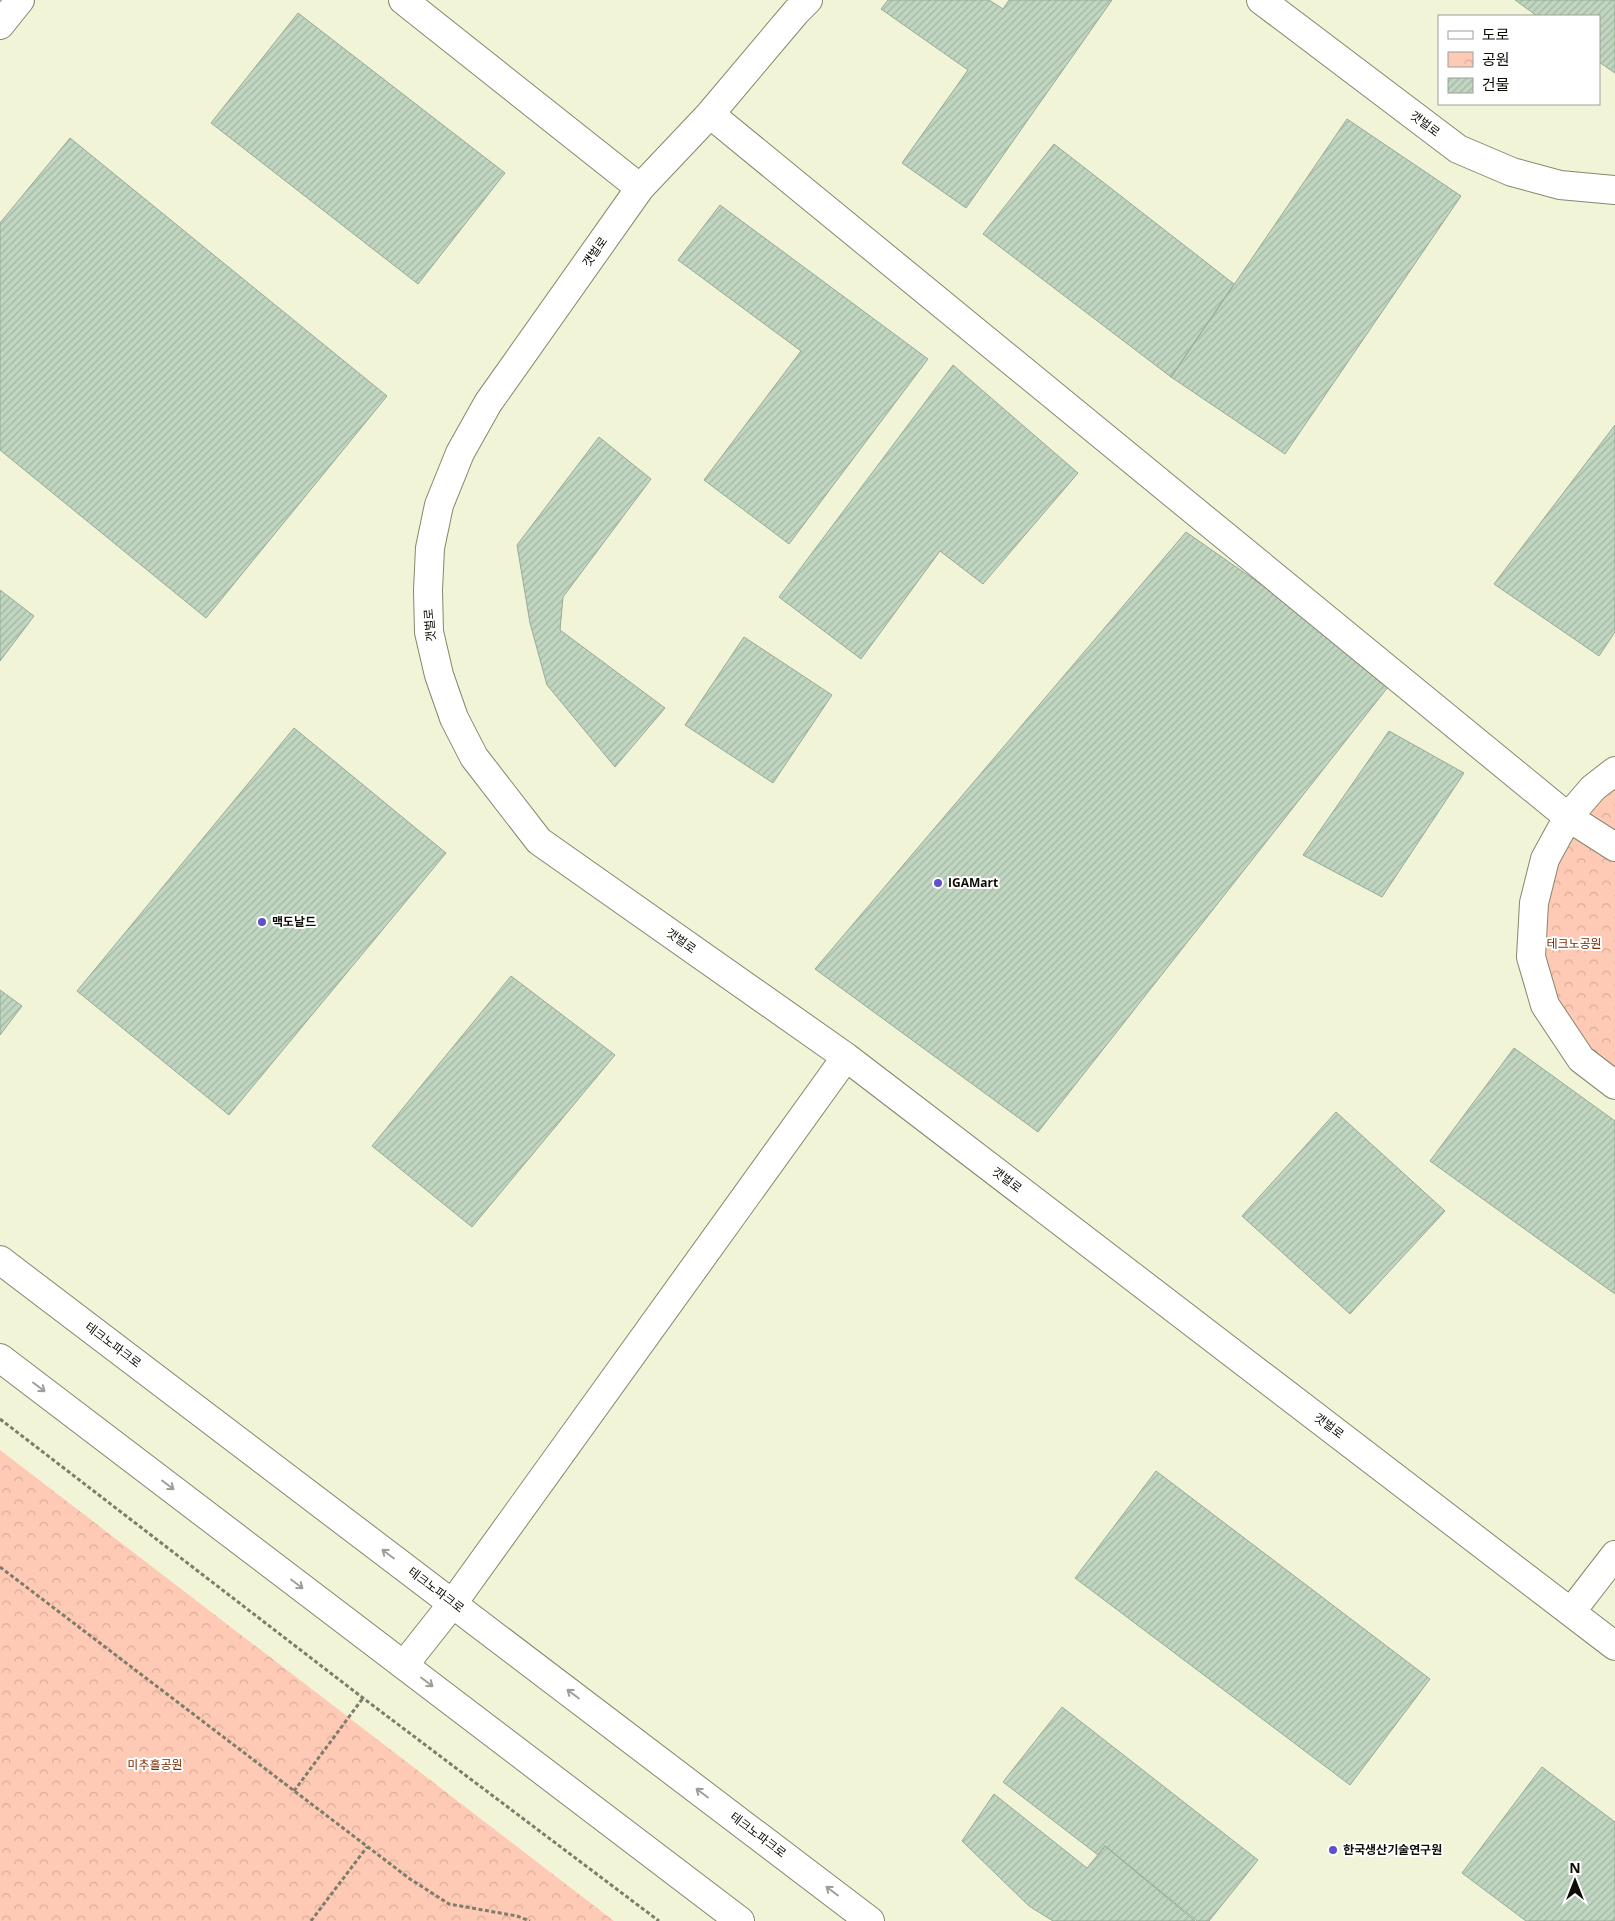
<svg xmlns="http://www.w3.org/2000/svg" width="1615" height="1921" font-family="'Open Sans','Noto Sans KR',sans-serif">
  <defs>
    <pattern id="park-crowns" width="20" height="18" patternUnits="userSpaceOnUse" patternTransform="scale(1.25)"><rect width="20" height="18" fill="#ffcab5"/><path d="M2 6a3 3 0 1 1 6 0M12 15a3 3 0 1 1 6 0" fill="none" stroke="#d9ac9a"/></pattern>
    <pattern id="building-hatch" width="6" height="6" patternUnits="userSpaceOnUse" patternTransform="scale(1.25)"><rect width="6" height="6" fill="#c0d6c1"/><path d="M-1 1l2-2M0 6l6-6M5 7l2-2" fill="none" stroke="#a4b6a4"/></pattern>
  </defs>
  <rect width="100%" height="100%" fill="#f2f4d8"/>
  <path fill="url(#park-crowns)" d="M1615,771V1085L1545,1005V859Z
    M0,1450L614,1921H0Z"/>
  <path fill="url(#building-hatch)" stroke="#96ac97" d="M888,0H989L1003,9L1009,0H1112L966,208L902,163L968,70L881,9Z
    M1515,0H1615V73L1599,62V16H1537Z
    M298,13L505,173L418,284L211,123Z
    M1347,119L1461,196L1285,454L1171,377Z
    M70,138L387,396L206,618L0,450V223Z
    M1054,144L1234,284L1171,377L983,234Z
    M720,205L928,359L789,544L704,480L801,351L678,260Z
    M953,365L1078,473L983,584L940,551L861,659L779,597Z
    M1615,425V632L1599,656L1494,584Z
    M599,437L651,479L563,597L560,630L665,708L615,767L547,685L530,623L517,545Z
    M1186,532L1395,678L1038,1132L815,969Z
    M0,590L34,616L0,661Z
    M744,637L832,695L773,783L685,725Z
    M294,728L446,853L229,1115L77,991Z
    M1389,731L1464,773L1382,897L1303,855Z
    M511,976L615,1055L472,1227L372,1146Z
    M0,990L22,1006L0,1035Z
    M1514,1048L1615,1121V1294L1430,1161Z
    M1336,1112L1445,1211L1350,1314L1242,1216Z
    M1156,1471L1430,1679L1350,1785L1075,1578Z
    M1062,1707L1258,1860L1209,1921H1197L1105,1846L1098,1855L1003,1782Z
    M1542,1767L1615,1822V1921H1526L1462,1873Z
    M994,1794L1087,1868L1105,1846L1195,1921H1053L1029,1906L962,1841Z"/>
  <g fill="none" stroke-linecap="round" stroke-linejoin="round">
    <g stroke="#85876d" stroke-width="30">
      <path id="street" d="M403,0L640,188
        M808,0L796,12L710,114L640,188L488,403L460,453L439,505L430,548L428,590L429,632L439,675L454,718L474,757L539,841L846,1057L1615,1646
        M1261,0L1458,149L1512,172L1560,185L1615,190
        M710,114L1568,817L1615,847
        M1615,771L1593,788L1568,817L1545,859L1534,903L1531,957L1545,1005L1581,1059L1615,1085
        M1571,1612L1615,1555
        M404,1665L453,1603L846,1057"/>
    </g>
    <g stroke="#85876d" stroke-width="30">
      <path id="secondary" d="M0,25L20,0
        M0,1260L870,1921
        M0,1358L740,1921"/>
    </g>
    <path stroke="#7c7d6b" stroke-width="3" stroke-dasharray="4 2.5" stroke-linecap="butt" d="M0,1419L363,1698L659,1921
      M0,1567L410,1879L449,1904L517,1916L530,1921
      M294,1791L363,1698
      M311,1921L367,1847"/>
    <use href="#street" stroke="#fff" stroke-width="28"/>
    <use href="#secondary" stroke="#fff" stroke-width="28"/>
  </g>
  <defs><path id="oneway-shaft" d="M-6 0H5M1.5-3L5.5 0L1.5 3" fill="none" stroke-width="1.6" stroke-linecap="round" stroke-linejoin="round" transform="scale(1.25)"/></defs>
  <g stroke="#9e9e9b">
    <use href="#oneway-shaft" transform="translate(39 1387) rotate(37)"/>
    <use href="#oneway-shaft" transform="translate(168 1485) rotate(37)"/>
    <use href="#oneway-shaft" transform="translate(388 1554) rotate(-143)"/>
    <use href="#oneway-shaft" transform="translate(297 1584) rotate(37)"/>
    <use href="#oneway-shaft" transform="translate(427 1682) rotate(37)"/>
    <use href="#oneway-shaft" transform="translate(573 1694) rotate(-143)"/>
    <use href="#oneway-shaft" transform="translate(702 1793) rotate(-143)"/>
    <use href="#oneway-shaft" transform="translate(832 1891) rotate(-143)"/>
  </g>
  <g fill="#5d50c9" stroke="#fff" stroke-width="2">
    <circle cx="938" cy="883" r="5"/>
    <circle cx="262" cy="922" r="5"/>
    <circle cx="1333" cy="1850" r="5"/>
  </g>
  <g text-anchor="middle" stroke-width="4" stroke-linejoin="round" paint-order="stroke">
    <g font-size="12" fill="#0d0d05" stroke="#fff">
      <text transform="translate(1425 124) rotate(37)" y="4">갯벌로</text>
      <text transform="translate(595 252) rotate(-55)" y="4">갯벌로</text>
      <text transform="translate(430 625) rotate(-95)" y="4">갯벌로</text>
      <text transform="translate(681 941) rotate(35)" y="4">갯벌로</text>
      <text transform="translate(1007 1180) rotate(37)" y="4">갯벌로</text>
      <text transform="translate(113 1345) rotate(37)" y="4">테크노파크로</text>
      <text transform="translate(1329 1426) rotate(37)" y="4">갯벌로</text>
      <text transform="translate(436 1590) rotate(37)" y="4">테크노파크로</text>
      <text transform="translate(758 1835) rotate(37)" y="4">테크노파크로</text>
    </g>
    <g font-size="12" font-weight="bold" fill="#0d0d05" stroke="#fff" text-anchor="start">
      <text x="948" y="887">IGAMart</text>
      <text x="272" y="926">맥도날드</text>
      <text x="1343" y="1854">한국생산기술연구원</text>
    </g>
    <g font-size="12" fill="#7a2a00" stroke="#fff">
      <text x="1574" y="948">테크노공원</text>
      <text x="155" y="1769">미추홀공원</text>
    </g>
  </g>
  <rect x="1438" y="15" width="162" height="90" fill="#ffffff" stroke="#9e9e9b"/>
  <rect x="1448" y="31" width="25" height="8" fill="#ffffff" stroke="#9e9e9b"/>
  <text x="1482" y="40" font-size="15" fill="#0d0d05">도로</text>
  <rect x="1448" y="52" width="25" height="15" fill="url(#park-crowns)" stroke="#9e9e9b"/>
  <text x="1482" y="65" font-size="15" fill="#0d0d05">공원</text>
  <rect x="1448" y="78" width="25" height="15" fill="url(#building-hatch)" stroke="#9e9e9b"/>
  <text x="1482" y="90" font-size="15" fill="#0d0d05">건물</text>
  <g transform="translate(1575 1881)" stroke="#ffffff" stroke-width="4" paint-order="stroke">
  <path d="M0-4L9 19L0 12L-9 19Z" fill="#0d0d05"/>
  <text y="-8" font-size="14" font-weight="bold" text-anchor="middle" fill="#0d0d05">N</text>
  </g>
</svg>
